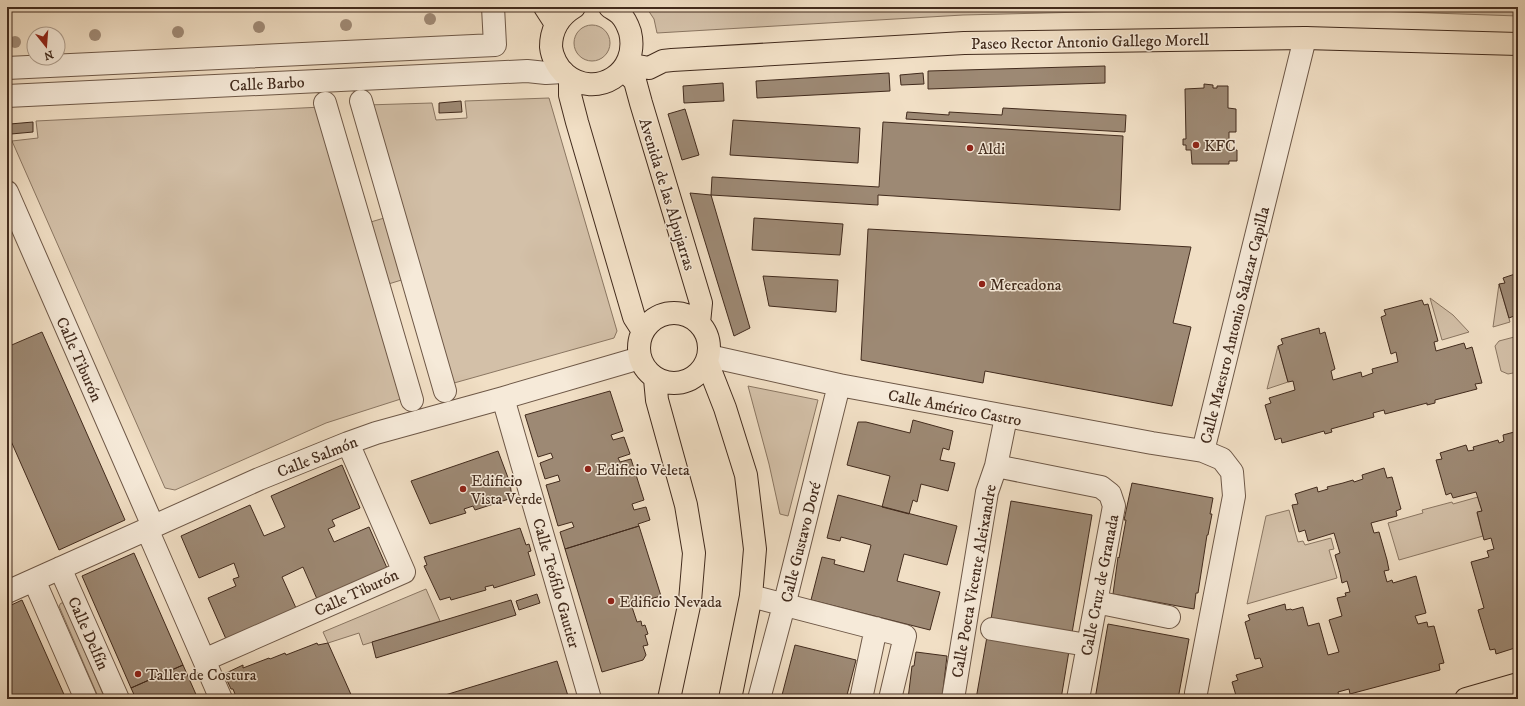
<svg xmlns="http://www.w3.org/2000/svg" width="1525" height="706" font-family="'IM FELL DW Pica',serif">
  <rect width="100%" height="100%" fill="#f1dfc5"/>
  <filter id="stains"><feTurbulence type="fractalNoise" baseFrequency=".005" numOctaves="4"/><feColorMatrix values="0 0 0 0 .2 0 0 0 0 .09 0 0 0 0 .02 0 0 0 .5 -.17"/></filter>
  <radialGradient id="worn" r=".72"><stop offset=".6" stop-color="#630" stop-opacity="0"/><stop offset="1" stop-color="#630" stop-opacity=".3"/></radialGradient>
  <path fill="#d3c0a8" stroke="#8a7662" d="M646,7H1518V16L1348,10H1167L963,15L657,33L654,19Z
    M574 43a18 18 0 1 1 36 0a18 18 0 1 1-36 0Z
    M549,98L617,331L614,338L447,385L366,105L432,103L436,120L467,118L465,101Z
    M322,107L407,397L326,423L175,490L165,488L12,141L38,138L36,121Z
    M391,216L408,278L382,286L364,224Z
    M1499,284L1510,322L1493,327Z
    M1430,298L1453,315L1469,332L1442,340Z
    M1518,336V372L1508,374L1501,371L1495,346L1499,341Z
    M1278,346L1288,382L1267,389Z
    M748,386L818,400L788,516L780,514L769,464Z
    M1478,497L1482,511L1477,513L1483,536L1399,560L1388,523L1423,513L1422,510L1452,502L1453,504Z
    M1289,510L1298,542L1303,541L1305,545L1331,538L1334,549L1329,550L1337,578L1247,604L1266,516Z
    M426,589L440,621L363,645L359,633L328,643L323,632Z
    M61,603H64L105,699H99L59,606Z"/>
  <path fill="#9d8974" stroke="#422b1d" d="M1105,66V83L928,89V71Z
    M889,73L890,91L757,98L756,81Z
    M923,73L924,84L901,85L900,75Z
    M723,83L724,101L684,103L683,86Z
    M1204,84L1213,85V88H1217V86H1228V108L1236,109V132H1229V150H1237V161H1229V164H1192L1191,150H1186V145H1183V139H1186L1185,89L1204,88Z
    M461,101L462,112L439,113V103Z
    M1003,108L1126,115L1125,132L906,119L907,112L949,115V112L1002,115Z
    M685,109L699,155L682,160L668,114Z
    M733,120L860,128L858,163L730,155Z
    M33,122V132L11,134L10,124Z
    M883,122L1123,136L1120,210L878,195V205L711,195L712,177L879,187Z
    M690,193L711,195L750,328L734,336Z
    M754,218L843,224L840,255L752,250Z
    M868,229L1191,247L1173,323L1191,327L1172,406L985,371L983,383L861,360Z
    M1518,273V321H1516L1514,316L1509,318L1499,284L1505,283L1503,278Z
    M763,276L838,280L836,312L769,306Z
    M1422,300L1424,305L1428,304L1438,341L1434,342L1436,351L1464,343L1466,349L1472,347L1482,383L1475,384L1477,389L1435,400V403L1427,405V403L1385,414L1384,410L1373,413L1374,417L1331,429L1332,432L1325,434L1324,431L1282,443L1281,438L1275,440L1265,405L1271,403L1269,398L1295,390L1293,381L1288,382L1278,346L1283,344L1281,339L1319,328L1320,334L1325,332L1335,369L1331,371L1333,380L1361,372L1362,377L1373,373L1372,369L1398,362L1396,352L1391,354L1381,317L1386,315L1384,310Z
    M42,332L125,520L59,550L7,432V347Z
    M610,391L623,431L611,435L613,440L624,437L630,454L618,458L620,462L631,459L644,500L632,504L634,510L646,507L650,520L638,524L639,526L565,549L560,532L574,527L572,522L558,526L546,485L560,481L558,475L545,479L540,463L553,458L551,453L538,457L525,415Z
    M913,420L953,431L949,450L943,448L940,460L955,463L948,491L921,484L917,502L913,500L909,514L882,507L890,476L847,465L858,422H866L910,433Z
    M1518,431V647L1496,654L1495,649L1490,650L1478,610L1484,608L1471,562L1489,557L1487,551L1494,549L1491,538L1484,540L1477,512L1482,511L1476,492L1453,498L1451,493L1446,495L1436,460L1442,459L1440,453L1466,445L1468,451L1474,450L1473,447L1498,440L1499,443L1504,441L1503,435Z
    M498,451L510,483L512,498L475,510L473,506L464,509L466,513L430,524L411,481Z
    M342,465L360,508L332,520L335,526L328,529L334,542L369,527L387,568L317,599L303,567L282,577L296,608L226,639L208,598L236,586L233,579L239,577L234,563L199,578L181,536L250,505L264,536L281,529L285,527L271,496Z
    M1384,468L1387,478L1392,477L1401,509L1396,511L1397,516L1371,523L1374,533L1379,532L1387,560L1389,570L1384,571L1387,582L1392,580L1393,583L1416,576L1426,613L1415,616L1418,624L1427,622L1428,627L1434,626L1444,663L1439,664L1440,670L1350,694L1349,689L1338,692L1339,697L1333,699H1237L1232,682L1238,680L1236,675L1263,667L1260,658L1255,659L1245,622L1250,620L1248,615L1285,604L1286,610L1291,609L1292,610L1303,607L1308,626L1319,623L1328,655L1339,652L1329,620L1342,616L1337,598L1346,596L1345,593L1350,592L1347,581L1342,583L1340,573L1335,555L1340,553L1334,533L1308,541L1305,530L1299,532L1292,505L1298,504L1295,494L1317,487L1318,492L1328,489L1327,487L1343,483L1353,480L1354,482L1363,479L1362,475Z
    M1132,483L1213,498L1210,514H1212L1208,535H1207L1198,593H1196L1194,609L1113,594L1118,557L1119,558L1126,520H1124Z
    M838,495L957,526L947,565L904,554L897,581L940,592L930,630L811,600L822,557L835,560L834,564L864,572L871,545L841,537L840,541L827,538Z
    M1011,501L1092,515L1071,639L990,625Z
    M639,526L661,596L631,604L637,622L641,621L642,626L645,625L648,634L645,635L648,645L643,646L646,655L643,660L602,672L565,549Z
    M520,528L526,545L529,544L531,551L528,552L535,575L494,588L493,585L485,587L486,590L451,600L450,597L440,600L424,566L427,565L424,557Z
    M134,553L183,665L131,688L82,576Z
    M537,594L540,603L519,610L516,601Z
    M22,600L66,699H7V607Z
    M511,600L516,615L376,658L372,642Z
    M1108,624L1189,639L1178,699H1095Z
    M988,631L1070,645L1061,699H976Z
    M317,643L318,645L328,643L353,699H237L233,689H231L224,674L243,665V668L269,658L270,659L285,653L286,655Z
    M795,645L856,660L846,699H781Z
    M916,652L947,656L942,699H908L912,666H914Z
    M557,661L569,699H432Z
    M183,665L198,699H136L131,688Z"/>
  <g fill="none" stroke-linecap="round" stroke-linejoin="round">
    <g stroke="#6e5847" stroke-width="24">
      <path id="minor" d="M7,68L495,45L493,7
        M7,96L527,71L546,73L563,72
        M361,101L445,391
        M325,103L412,400
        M7,192L153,526
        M709,356L839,385L1152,443L1203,451
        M503,398L590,699
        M996,466L1101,487L1110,494L1114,506L1078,699
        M147,529L221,699
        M60,568L118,699
        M34,580L86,699
        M7,592L259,479L348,443L376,433L503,398L640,358
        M751,596L905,636L890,699
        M1096,602L1169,617
        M992,629L1087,645
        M204,660L404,572L348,443
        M1196,693L1234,496L1232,472L1222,459L1203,451L1305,38
        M759,699L787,594L839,385
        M861,699L876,628
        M953,699L987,492L996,466L1006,417"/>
    </g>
    <g stroke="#422b1d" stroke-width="24">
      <path id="major" d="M545,7L556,24
        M574,7C559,16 551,29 551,47C552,57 558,68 565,74C596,100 640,73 630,32C628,26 625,19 620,14C617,11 613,9 610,7
        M627,64L649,68L663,61L672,60L964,43L1305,38L1518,44
        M623,69L635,81L641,103L701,303L699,323
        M570,78V95L577,122L634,317L643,331
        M639 348a35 35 0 1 1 70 0a35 35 0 1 1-70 0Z
        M707,362L725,408L746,475L755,549L751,596L730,699
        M655,379L657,400L686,505L694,553L690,601L669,699
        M1466,699L1518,684"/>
    </g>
    <use href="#minor" stroke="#f6ead9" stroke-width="22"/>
    <use href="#major" stroke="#f1dfc5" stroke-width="22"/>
  </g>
  <g fill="#a18c78">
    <circle cx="430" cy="19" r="6"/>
    <circle cx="346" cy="25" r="6"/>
    <circle cx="259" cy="27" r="6"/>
    <circle cx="178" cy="32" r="6"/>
    <circle cx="95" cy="35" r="6"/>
    <circle cx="15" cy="42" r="6"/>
  </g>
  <g fill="#8f2418" stroke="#f6ead9" stroke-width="1.5">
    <circle cx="1196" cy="145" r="4"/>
    <circle cx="970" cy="148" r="4"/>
    <circle cx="982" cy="284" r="4"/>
    <circle cx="588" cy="469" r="4"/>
    <circle cx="463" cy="489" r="4"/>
    <circle cx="611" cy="601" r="4"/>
    <circle cx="138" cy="674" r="4"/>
  </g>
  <g text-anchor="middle" stroke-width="3" stroke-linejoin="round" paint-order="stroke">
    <g font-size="16" fill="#422b1d" stroke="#f6ead9">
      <text transform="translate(1090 41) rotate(-1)" y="6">Paseo Rector Antonio Gallego Morell</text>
      <text transform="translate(267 83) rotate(-3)" y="6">Calle Barbo</text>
      <text transform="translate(668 194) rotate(73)" y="6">Avenida de las Alpujarras</text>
      <text transform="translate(1234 325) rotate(-76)" y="6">Calle Maestro Antonio Salazar Capilla</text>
      <text transform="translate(80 359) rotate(66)" y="6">Calle Tiburón</text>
      <text transform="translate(955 407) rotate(11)" y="6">Calle Américo Castro</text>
      <text transform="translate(317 456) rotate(-22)" y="6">Calle Salmón</text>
      <text transform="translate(800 542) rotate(-76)" y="6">Calle Gustavo Doré</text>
      <text transform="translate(973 581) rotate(-80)" y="6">Calle Poeta Vicente Aleixandre</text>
      <text transform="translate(557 583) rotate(74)" y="6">Calle Teófilo Gautier</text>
      <text transform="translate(1099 585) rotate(-79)" y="6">Calle Cruz de Granada</text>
      <text transform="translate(356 592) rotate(-25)" y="6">Calle Tiburón</text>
      <text transform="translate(89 633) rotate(66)" y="6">Calle Delfín</text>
    </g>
    <g font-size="16" fill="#422b1d" stroke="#f6ead9" text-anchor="start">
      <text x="1204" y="151">KFC</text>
      <text x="978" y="154">Aldi</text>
      <text x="990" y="290">Mercadona</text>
      <text x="596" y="475">Edificio Veleta</text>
      <text x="471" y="486">Edificio<tspan x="471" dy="18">Vista Verde</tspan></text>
      <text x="619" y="607">Edificio Nevada</text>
      <text x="146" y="680">Taller de Costura</text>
    </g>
  </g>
  <rect width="1525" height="706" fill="none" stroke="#f1dfc5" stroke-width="24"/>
  <rect x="8" y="8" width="1509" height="690" fill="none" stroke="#422b1d" stroke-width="2"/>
  <rect x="12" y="12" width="1501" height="682" fill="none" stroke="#422b1d"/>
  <g transform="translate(46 46) rotate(163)"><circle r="19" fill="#f6ead9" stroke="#ae9e8e"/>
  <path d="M0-3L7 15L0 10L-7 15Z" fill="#8f2418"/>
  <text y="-6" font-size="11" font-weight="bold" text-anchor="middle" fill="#422b1d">N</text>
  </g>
  <rect width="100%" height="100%" filter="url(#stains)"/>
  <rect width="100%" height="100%" fill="url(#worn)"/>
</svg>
